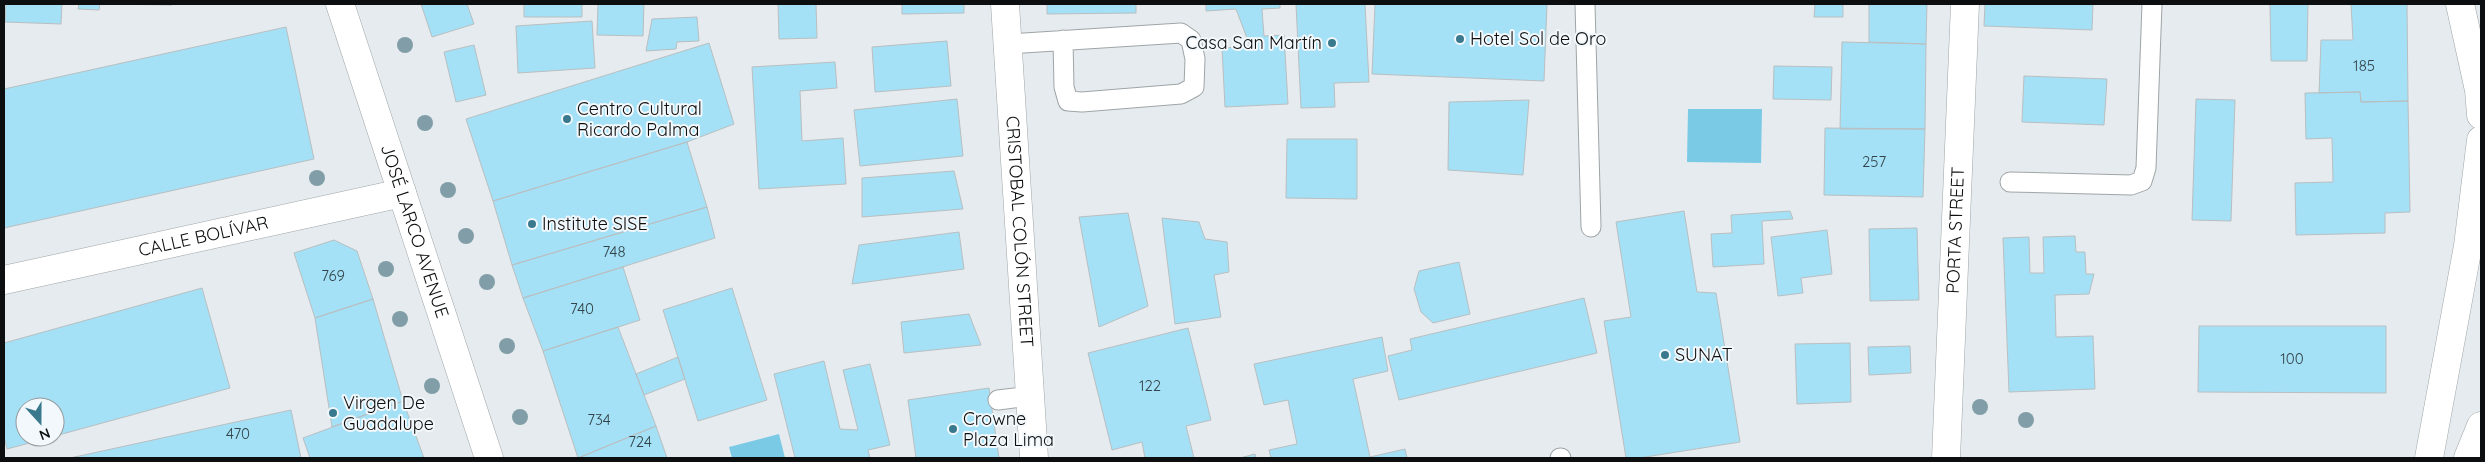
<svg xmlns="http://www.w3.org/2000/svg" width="2485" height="462" font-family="Quicksand,sans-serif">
  <rect width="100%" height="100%" fill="#e5ebee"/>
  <path fill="#7acae6" d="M1688,109H1762L1761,163L1687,162Z
    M779,434L785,458H732L729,447Z"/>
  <path fill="#a4e1f6" stroke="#b9bfc1" d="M6,4H62L61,24L5,22Z
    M79,4H100L99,10L78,9Z
    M114,4H172V5Z
    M421,4H467L474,24L432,37Z
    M524,4H582V17H524Z
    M598,4H644L643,36L597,35Z
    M778,4H816L817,38L779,39Z
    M902,4H964V13L902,14Z
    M1047,4H1136V13L1047,14Z
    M1206,4H1280V8L1262,9L1264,36L1284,35L1288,104L1225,107L1222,48L1250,46L1236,9L1206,11Z
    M1296,4H1365L1369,82L1334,83L1335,107L1301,108Z
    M1375,4H1547L1544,81L1372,74Z
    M1815,4H1843V17H1814Z
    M1869,4H1927L1926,44L1869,42Z
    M1985,4H2093L2092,30L1984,26Z
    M2270,4H2308L2307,61H2271Z
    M2351,4H2407L2408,101L2361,102L2360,92L2319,93L2321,40H2353Z
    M697,17L699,41L677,42L676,49L646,51L652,19Z
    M592,21L595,68L518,73L516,26Z
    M286,27L314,159L4,228V89Z
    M947,41L951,86L875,92L872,47Z
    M1842,42L1926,44L1925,129H1840Z
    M709,43L734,124L687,142L493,201L466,119Z
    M474,45L486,95L456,102L444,52Z
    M835,62L837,88L800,91L802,141L843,138L846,184L759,189L752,67Z
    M1774,66L1832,67L1831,100L1773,99Z
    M2024,76L2107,79L2104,125L2022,122Z
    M2360,92L2361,102L2408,101L2410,212L2385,213V233L2296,235L2295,183L2333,182L2332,138L2306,139L2305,93Z
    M957,99L963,156L860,166L854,110Z
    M2196,99L2235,100L2231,221L2192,220Z
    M1529,100L1523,175L1448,170L1449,102Z
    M1825,128L1925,129L1923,197L1824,195Z
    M1287,139H1357V199L1286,198Z
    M687,142L707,207L512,265L493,201Z
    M954,171L963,209L862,217V178Z
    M707,207L715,238L523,298L512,265Z
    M1684,211L1697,292L1716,293L1740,442L1639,458H1626L1604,321L1631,317L1616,222Z
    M1790,211L1793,219L1762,221L1764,264L1713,267L1711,234L1732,233L1731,215Z
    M1128,213L1148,306L1099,327L1079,217Z
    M1162,218L1199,222L1205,239L1227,242L1229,272L1214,275L1221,317L1175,324Z
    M1917,228L1919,300L1870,301L1869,229Z
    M1827,230L1832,274L1801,278L1803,293L1778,296L1771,237Z
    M959,232L964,269L852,284L859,245Z
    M2075,236L2076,252H2085L2086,274H2094L2089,294L2055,295L2056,337L2093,336L2095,389L2009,392L2003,238L2029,237L2030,273H2044L2043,237Z
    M334,240L357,251L373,299L315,318L294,253Z
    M1459,262L1470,314L1433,323L1421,312L1414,289L1419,271Z
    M623,267L640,320L543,351L523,298Z
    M202,288L230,388L55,436V407H25V437H52L7,449L4,436V343Z
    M732,288L767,400L698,421L663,310Z
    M1584,298L1597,353L1399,400L1388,356L1412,350L1410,339Z
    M373,299L403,401L332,427L315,318Z
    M969,314L981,345L904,353L901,322Z
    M2199,326H2386V393L2198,392Z
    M618,327L656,426L578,458L543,351Z
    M1188,328L1211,420L1186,426L1194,458H1145L1142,442L1112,450L1088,353Z
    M1382,337L1388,371L1353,379L1370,457L1405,449L1407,458H1271L1269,450L1297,444L1288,400L1264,405L1254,364Z
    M1850,343L1851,402L1797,404L1795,344Z
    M1910,346L1911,373L1869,375L1868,347Z
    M678,357L685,379L644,395L636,374Z
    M824,361L840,429L858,430L843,370L870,364L890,445L868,450L870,458H795L774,374Z
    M989,388L999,458H916L908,400Z
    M403,401L424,458H310L303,438Z
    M291,410L301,458H70Z
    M656,426L667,458H578Z
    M1255,454L1256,458H1240Z"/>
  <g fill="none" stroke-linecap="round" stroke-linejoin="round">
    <g stroke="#9fa5a7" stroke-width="21">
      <path id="lane" d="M1585,4L1591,227
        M1008,44L1181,33L1191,40L1195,59L1194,87L1181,94L1082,102L1068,101L1064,87L1063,40
        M2010,182L2131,185L2142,181L2146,168L2152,4
        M998,400L1030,396
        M1560,458H1561"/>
    </g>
    <g stroke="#9fa5a7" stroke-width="29">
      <g id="street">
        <path id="s1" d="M1005,4L1034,458"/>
        <path id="s2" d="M4,280L402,193"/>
        <path id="s3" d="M1946,458L1965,4"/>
      </g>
    </g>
    <g stroke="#9fa5a7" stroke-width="29">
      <g id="secondary">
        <path id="s4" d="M340,4L489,458"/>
        <path d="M2460,4L2479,90L2481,115"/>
        <path d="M2429,458L2468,246L2481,140"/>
        <path d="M2468,458L2481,426"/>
      </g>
    </g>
    <use href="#lane" stroke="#fff" stroke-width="19"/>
    <use href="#street" stroke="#fff" stroke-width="28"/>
    <use href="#secondary" stroke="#fff" stroke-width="28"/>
  </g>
  <g fill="#819ea8">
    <circle cx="405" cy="45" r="8"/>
    <circle cx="425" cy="123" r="8"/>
    <circle cx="317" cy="178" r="8"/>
    <circle cx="448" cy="190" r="8"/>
    <circle cx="466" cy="236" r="8"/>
    <circle cx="386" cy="269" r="8"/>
    <circle cx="487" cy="282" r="8"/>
    <circle cx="400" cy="319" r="8"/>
    <circle cx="507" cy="346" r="8"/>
    <circle cx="432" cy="386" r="8"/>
    <circle cx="1980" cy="407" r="8"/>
    <circle cx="520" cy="417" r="8"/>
    <circle cx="2026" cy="420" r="8"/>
  </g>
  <g fill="#39788d" stroke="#f2f8fb" stroke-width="2">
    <circle cx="1460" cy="39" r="5"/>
    <circle cx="1332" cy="43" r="5"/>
    <circle cx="567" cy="119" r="5"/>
    <circle cx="532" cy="224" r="5"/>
    <circle cx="1665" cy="355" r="5"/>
    <circle cx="333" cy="413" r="5"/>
    <circle cx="953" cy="429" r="5"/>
  </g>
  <g text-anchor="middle" stroke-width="4" stroke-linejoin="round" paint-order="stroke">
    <g font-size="15" fill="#324349">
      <text x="2364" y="71">185</text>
      <text x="1874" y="167">257</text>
      <text x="614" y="257">748</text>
      <text x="333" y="281">769</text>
      <text x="582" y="314">740</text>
      <text x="2292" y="364">100</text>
      <text x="1150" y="391">122</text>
      <text x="599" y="425">734</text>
      <text x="238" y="439">470</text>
      <text x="640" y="447">724</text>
    </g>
    <g font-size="18" fill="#0c0e0f" stroke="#f2f8fb" text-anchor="start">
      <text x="1470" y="45">Hotel Sol de Oro</text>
      <text x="1322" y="49" text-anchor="end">Casa San Martín</text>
      <text x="577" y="115">Centro Cultural<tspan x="577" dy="21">Ricardo Palma</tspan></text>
      <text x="542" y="230">Institute SISE</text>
      <text x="1675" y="361">SUNAT</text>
      <text x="343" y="409">Virgen De<tspan x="343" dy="21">Guadalupe</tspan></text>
      <text x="963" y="425">Crowne<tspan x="963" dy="21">Plaza Lima</tspan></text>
    </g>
    <g font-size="18" fill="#0c0e0f" stroke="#f2f8fb">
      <text dy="6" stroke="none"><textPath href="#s4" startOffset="239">JOSÉ LARCO AVENUE</textPath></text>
      <text dy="6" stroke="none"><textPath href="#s1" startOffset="228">CRISTOBAL COLÓN STREET</textPath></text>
      <text dy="6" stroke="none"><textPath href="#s3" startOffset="228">PORTA STREET</textPath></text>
      <text dy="6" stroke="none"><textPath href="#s2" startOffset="204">CALLE BOLÍVAR</textPath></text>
    </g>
  </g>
  <rect width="2485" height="462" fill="none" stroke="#0c0e0f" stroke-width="10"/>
  <g transform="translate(40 422) rotate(159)"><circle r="24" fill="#f2f8fb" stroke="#969a9d"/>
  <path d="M0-4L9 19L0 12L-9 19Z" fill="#39788d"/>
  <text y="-8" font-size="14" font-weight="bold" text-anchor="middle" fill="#0c0e0f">N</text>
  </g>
</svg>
